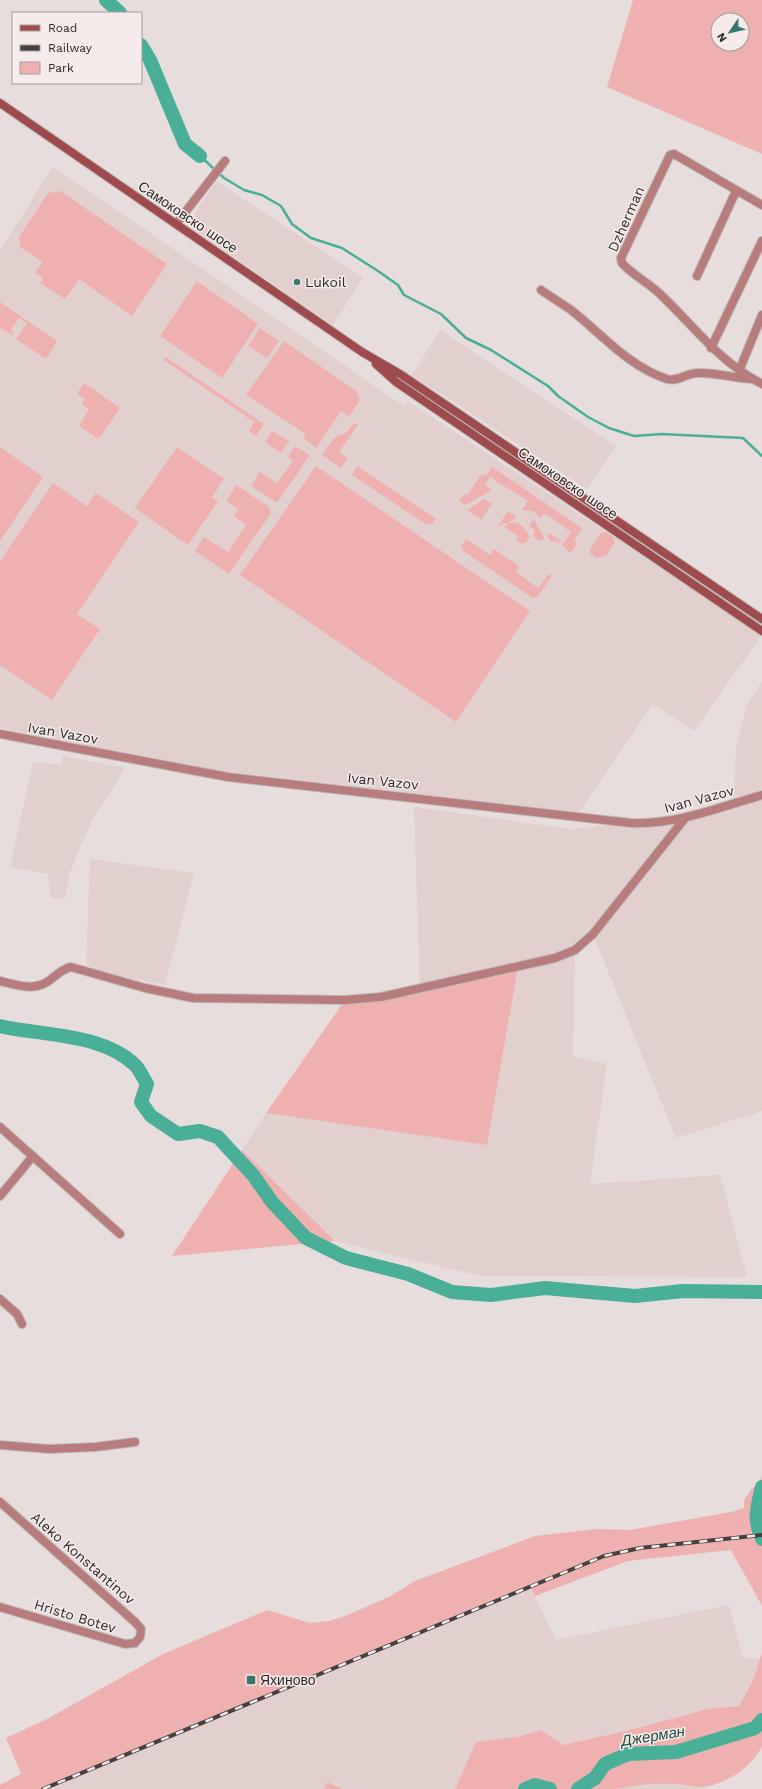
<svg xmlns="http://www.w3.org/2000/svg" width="762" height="1789" font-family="'Work Sans',sans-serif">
  <rect width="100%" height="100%" fill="#e7dddd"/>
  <path fill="#e2d0cf" d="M53,167L404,406L408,401L762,635L694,731L653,704L579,812L223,771L0,728V250Z
    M216,181L363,278L333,325L192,228L195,213Z
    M440,330L616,446L587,489L412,375Z
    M762,681V1111L676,1138L593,935L575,951L573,1057L607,1064L590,1184L720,1175L747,1277L480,1276L335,1241L242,1150L266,1113L487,1145L420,988L414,807L571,829L631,823L647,824L733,803L736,747L747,705Z
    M63,756L125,768L93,819L81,845L70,872L65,899L51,898L48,874L10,867L33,762L61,765Z
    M90,859L194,873L165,985L112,974L86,965Z
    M530,1586L556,1640L729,1605L743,1658L760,1659L754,1678L739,1706L707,1709L634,1729L563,1745L541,1730L517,1737L477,1742L455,1789H343L327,1782L324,1789H43Z
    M634,1784H674L708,1787L705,1789H617Z"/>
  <path fill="#efb1af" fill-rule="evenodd" d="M633,0H762V154L607,87ZM718,20H742V44H718Z
    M60,191L167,264L132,316L79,279L65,299L40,283L43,278L35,273L42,262L20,247L19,237L48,193Z
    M197,281L258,324L222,378L160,336Z
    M0,302L57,341L46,359L16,339L27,323L19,318L11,330L14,332L12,335L0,328Z
    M260,328L279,341L267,358L248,346Z
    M284,341L356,391L360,400L349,417L341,411L316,448L303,438L306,434L246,395Z
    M166,357L264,424L256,436L249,431L254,422L164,360Z
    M84,383L120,408L101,436L97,438L79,426L89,409L81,404L85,399L77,394Z
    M359,423L339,452L348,458L341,468L322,455L334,438L347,432L352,425Z
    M272,431L289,441L281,453L265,442Z
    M295,446L310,455L277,503L251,486L260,472L277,483L293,461L288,457Z
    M0,447L43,477L0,541Z
    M177,447L224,479L212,497L218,501L188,545L135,508Z
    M316,466L530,611L456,722L240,575Z
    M357,466L436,519L432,524L427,525L352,475Z
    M492,467L582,528L574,541L577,544L570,553L562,545L571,532L544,513L540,518L533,511L522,510L528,501L490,477L485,485L492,490L466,505L459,501L463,495L468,494L480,476L487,474Z
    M53,483L87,506L96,493L139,522L77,614L100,629L52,700L0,665V561Z
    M236,485L269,507L271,513L229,574L195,551L204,537L228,552L246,525L234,516L238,509L226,501Z
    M484,499L492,504L481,520L467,510Z
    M508,511L516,516L514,520L498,526Z
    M534,519L544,538L543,540H538L533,536L535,530L529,526Z
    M509,523C519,521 525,527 529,536L527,542L522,544L516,540L518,536L504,527Z
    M606,532L613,536L614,543L606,556L596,558L590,553V549L601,533Z
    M549,533L560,540V543L551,541L547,536Z
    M466,539L490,555L494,549L519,566L516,572L538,588L549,574L552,576L537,597L533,598L463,551L461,546Z
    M518,966L487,1145L266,1113L345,1000Z
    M242,1150L335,1241L172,1256Z
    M762,1475V1606L731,1550L628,1561L535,1596L530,1586L43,1789H0V1785L21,1774L6,1738L49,1718L163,1654L267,1610L310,1623L329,1621L345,1616L389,1597L415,1581L535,1536L596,1529L630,1530L731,1512L744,1508V1500L753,1487L758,1486Z
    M762,1652V1746C752,1766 731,1781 709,1786C699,1788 686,1785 675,1784C655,1783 636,1784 617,1789H455L476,1742L517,1737L541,1730L563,1745L634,1729L707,1709L739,1706L754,1678Z
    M327,1782L343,1789H324Z"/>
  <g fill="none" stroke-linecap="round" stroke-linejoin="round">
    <path stroke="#49af98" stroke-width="2.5" d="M200,156L224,178L244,190L262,195L281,206L292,224L311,238L342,248L378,271L398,285L404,295L441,314L466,338L491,350L548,386L558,396L588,417L609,428L634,436L662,434L743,438L762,456"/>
    <path stroke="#49af98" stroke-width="14" d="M106,0L120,13
      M141,45L150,60L185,144L200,156
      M0,1026C43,1036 101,1033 135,1065C140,1070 143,1078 147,1084L141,1102L151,1116L178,1134L200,1131L218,1137L253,1175L272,1202L306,1238L346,1258L408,1274L452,1292L491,1295L545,1288L635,1296L683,1291L762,1292
      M762,1487C757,1508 753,1519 762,1539
      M525,1789L535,1785L550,1789
      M578,1789L595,1778L605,1764L628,1754L676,1752L755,1728L762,1720"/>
    <g stroke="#c2b9b9" stroke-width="10">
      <path id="minor" d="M762,205L674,154L670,155L621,258L622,263C632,275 648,282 660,294C695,327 718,361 762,384
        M176,224L225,161
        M697,276L736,191
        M541,290C551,297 561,303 571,310C602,334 629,367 667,379C678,382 687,373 697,373C715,372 732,378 751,379
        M711,348L762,241
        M739,371L762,315
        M0,734L228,777L631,823C676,825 720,807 762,795
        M0,981C16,985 32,991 47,982C55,977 61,969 71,967L145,988L193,998L345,1000L381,997L555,958L575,950L593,934L686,817
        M0,1127L120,1234
        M0,1196L33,1156
        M0,1299L17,1314L22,1324
        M0,1445L49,1449L95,1447L135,1442
        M0,1502L135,1622L141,1629L140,1637L135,1643L125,1644L0,1607"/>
    </g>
    <g stroke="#c2b9b9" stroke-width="10">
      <path id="secondary" d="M0,103L362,352L400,374L762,619
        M376,364L396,382L762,631"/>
    </g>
    <use href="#minor" stroke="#b77d7c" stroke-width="8"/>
    <use href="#secondary" stroke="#9e4b4d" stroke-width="8"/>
    <g stroke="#464141" stroke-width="4">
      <path id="rail" d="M43,1789L604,1556L640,1548L762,1535"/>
    </g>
    <use href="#rail" stroke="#f4ebea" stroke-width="2.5" stroke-dasharray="8" stroke-linecap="butt"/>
  </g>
  <g fill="#38796a" stroke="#f4ebea" stroke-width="1.5">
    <circle cx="297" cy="282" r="4"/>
    <rect x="246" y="1675" width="10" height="10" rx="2"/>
  </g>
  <g text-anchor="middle" stroke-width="3" stroke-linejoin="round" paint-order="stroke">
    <g font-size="14" fill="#2c2828" stroke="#f4ebea">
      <text transform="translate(188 217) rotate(34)" y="5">Самоковско шосе</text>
      <text transform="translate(626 219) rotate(-66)" y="5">Dzherman</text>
      <text transform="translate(568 483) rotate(34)" y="5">Самоковско шосе</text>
      <text transform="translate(63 733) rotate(10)" y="5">Ivan Vazov</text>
      <text transform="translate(383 781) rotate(6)" y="5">Ivan Vazov</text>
      <text transform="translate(699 799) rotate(-15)" y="5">Ivan Vazov</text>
      <text transform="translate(83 1558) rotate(41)" y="5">Aleko Konstantinov</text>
      <text transform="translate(75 1616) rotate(17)" y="5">Hristo Botev</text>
    </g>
    <g font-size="14" fill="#2c2828" stroke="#f4ebea" text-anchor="start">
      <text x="305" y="287">Lukoil</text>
      <text x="260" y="1685">Яхиново</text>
    </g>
    <g font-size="15" font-style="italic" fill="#214e43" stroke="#f4ebea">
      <text transform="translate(653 1736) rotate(-9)" y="5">Джерман</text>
    </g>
  </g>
  <rect x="12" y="12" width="130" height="72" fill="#f4ebea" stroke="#a49d9c"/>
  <rect x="20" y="25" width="20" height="6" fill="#9e4b4d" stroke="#a49d9c"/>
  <text x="48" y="32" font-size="12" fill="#2c2828">Road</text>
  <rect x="20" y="45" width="20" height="6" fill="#464141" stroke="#a49d9c"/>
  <text x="48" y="52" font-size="12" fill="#2c2828">Railway</text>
  <rect x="20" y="62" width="20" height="12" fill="#efb1af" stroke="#a49d9c"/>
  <text x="48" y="72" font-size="12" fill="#2c2828">Park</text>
  <g transform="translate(730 32) rotate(236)"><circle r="19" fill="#f4ebea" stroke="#a49d9c"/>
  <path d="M0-3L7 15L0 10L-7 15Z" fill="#38796a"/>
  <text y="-6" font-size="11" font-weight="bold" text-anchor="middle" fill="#2c2828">N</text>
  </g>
</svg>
